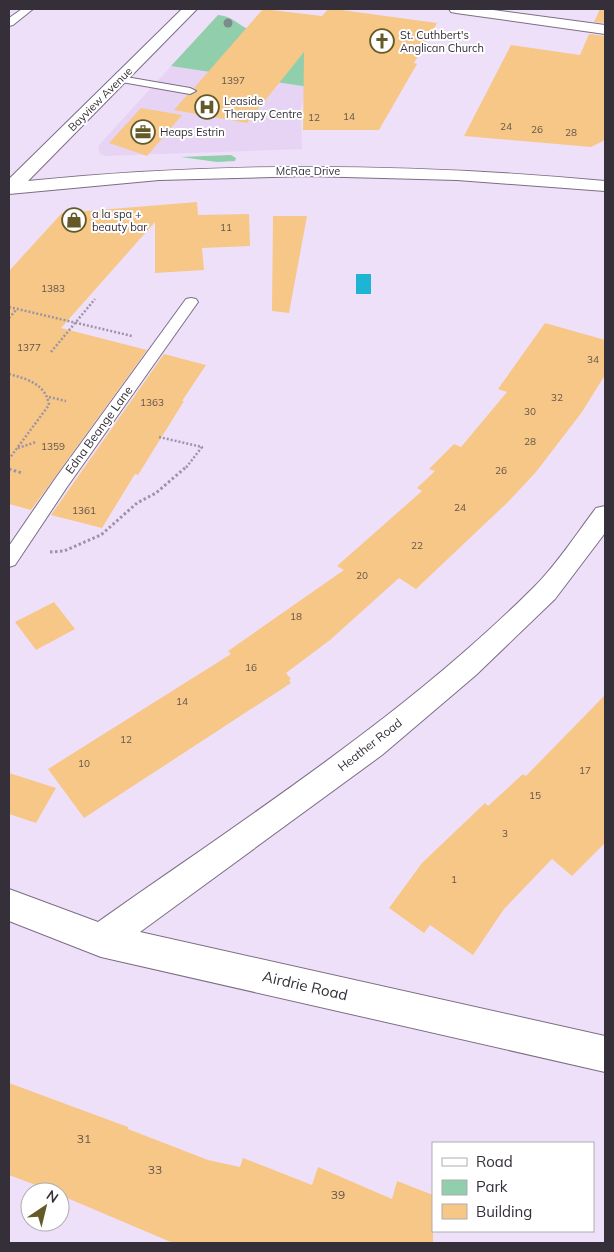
<svg xmlns="http://www.w3.org/2000/svg" width="614" height="1252" font-family="Mulish,sans-serif">
  <rect width="100%" height="100%" fill="#efe0f9"/>
  <path fill="#e7d4f4" d="M171,66L309,87L301,107L302,149L105,156L100,154L98,146Z"/>
  <path fill="#90ceac" d="M218,15C232,16 238,25 250,30L359,43L309,87L171,66Z
    M231,155L236,158L235,161L217,162L181,157Z"/>
  <path fill="#1eb4d4" d="M356,274H371V294H356Z"/>
  <path fill="#f6c786" d="M263,9L322,16L328,9H334L437,23L414,63L417,64L379,130H303L304,52L247,123L174,110L187,95L198,92L194,88Z
    M600,9H605V23L594,22Z
    M589,34L605,36V140L591,147L464,136L511,45L580,55Z
    M141,108L182,115L147,156L109,143Z
    M197,202L198,215L249,214L250,246L202,248L204,270L155,273V222L61,328L147,350L31,510L9,504V271L62,213Z
    M273,216H307L289,313L272,311Z
    M545,323L605,340V375L582,412L536,472L508,502L416,589L399,578L330,640L286,673L291,679L289,680L291,683L84,818L48,769L231,654L228,651L344,570L337,566L422,491L417,488L435,471L429,469L454,444L461,447L507,392L498,389Z
    M164,354L206,365L182,401H184L138,475L135,474L102,528L51,515Z
    M54,602L75,629L36,650L15,622Z
    M605,695V843L572,876L552,859L504,909L473,955L430,925L424,933L389,908L422,863L485,803L488,806L523,774L526,776Z
    M9,773L56,788L36,823L9,814Z
    M9,1083L128,1127V1129L208,1160L240,1167L243,1158L312,1185L318,1167L392,1199L397,1181L433,1195V1243H173L60,1195V1192H54L9,1175Z"/>
  <g fill="none" stroke-linecap="round" stroke-linejoin="round">
    <g stroke="#7c6e84" stroke-width="2">
      <path id="lane" d="M22,9H33L13,25L9,26V18Z
        M120,76L190,88L196,91L190,94L116,81L115,79L116,77Z
        M191,298L196,299L198,302L67,487L15,565L9,567V546L55,479L186,299Z"/>
    </g>
    <g stroke="#7c6e84" stroke-width="2">
      <path id="street" d="M449,9H486L605,25V34L456,13L451,12Z
        M605,506V533L555,599L476,675L382,755L140,932L605,1036V1072L101,957L9,921V889L98,922C248,816 405,716 535,586C557,564 577,533 596,508Z"/>
    </g>
    <g stroke="#7c6e84" stroke-width="2">
      <path id="secondary" d="M182,9H197L28,181C222,161 411,163 605,181V191L457,180L308,176L159,180L9,194V179Z"/>
    </g>
    <path stroke="#9e93a5" stroke-width="2.5" stroke-dasharray="2 2" stroke-linecap="butt" d="M9,307L132,336
      M9,318L17,309
      M51,352L95,299
      M9,374C27,379 46,384 49,405L9,459
      M49,397L66,401
      M159,437L202,447L185,469
      M18,448L36,442"/>
    <path stroke="#9e93a5" stroke-width="3" stroke-dasharray="2.5 2.5" stroke-linecap="butt" d="M9,469L22,473
      M50,552L64,551L101,535L137,503L156,493L186,467"/>
    <use href="#lane" fill="#fff" fill-rule="evenodd"/>
    <use href="#street" fill="#fff" fill-rule="evenodd"/>
    <use href="#secondary" fill="#fff" fill-rule="evenodd"/>
  </g>
  <circle fill="#7b8c8c" cx="228" cy="23" r="4.5"/>
  <defs>
    <g id="church-ring" transform="scale(1.25)"><circle r="9.5" fill="#fff" stroke="#635a27" stroke-width="1.5"/><path d="M-1.2-6h2.4v3.5h3.3v2.4h-3.3V6h-2.4V-.1h-3.3v-2.4h3.3Z" fill="#635a27"/></g>
    <g id="hospital-ring" transform="scale(1.25)"><circle r="9.5" fill="#fff" stroke="#635a27" stroke-width="1.5"/><path d="M-5-5h3v3.5h4V-5h3V5h-3V1.5h-4V5h-3Z" fill="#635a27"/></g>
    <g id="office-ring" transform="scale(1.25)"><circle r="9.5" fill="#fff" stroke="#635a27" stroke-width="1.5"/><path d="M-6-3h4V-5.5h4V-3h4V5H-6ZM-1-4.5V-3h2v-1.5ZM-6 0V1H6V0Z" fill="#635a27"/></g>
    <g id="shop-ring" transform="scale(1.25)"><circle r="9.5" fill="#fff" stroke="#635a27" stroke-width="1.5"/><path d="M-5-2.5h2.3a2.7 3.5 0 0 1 5.4 0H5L5.5 6h-11ZM-1.5-2.5h3a1.5 2.3 0 0 0-3 0Z" fill="#635a27"/></g>
  </defs>
  <g fill-rule="evenodd">
    <use href="#church-ring" x="382" y="41"/>
    <use href="#hospital-ring" x="207" y="107"/>
    <use href="#office-ring" x="143" y="132"/>
    <use href="#shop-ring" x="74" y="220"/>
  </g>
  <g text-anchor="middle" stroke-width="4" stroke-linejoin="round" paint-order="stroke">
    <g font-size="10" fill="#65554c">
      <text x="233" y="84">1397</text>
      <text x="349" y="120">14</text>
      <text x="314" y="121">12</text>
      <text x="506" y="130">24</text>
      <text x="537" y="133">26</text>
      <text x="571" y="136">28</text>
      <text x="226" y="231">11</text>
      <text x="53" y="292">1383</text>
      <text x="29" y="351">1377</text>
      <text x="593" y="363">34</text>
      <text x="557" y="401">32</text>
      <text x="152" y="406">1363</text>
      <text x="530" y="415">30</text>
      <text x="530" y="445">28</text>
      <text x="53" y="450">1359</text>
      <text x="501" y="474">26</text>
      <text x="460" y="511">24</text>
      <text x="84" y="514">1361</text>
      <text x="417" y="549">22</text>
      <text x="362" y="579">20</text>
      <text x="296" y="620">18</text>
      <text x="251" y="671">16</text>
      <text x="182" y="705">14</text>
      <text x="126" y="743">12</text>
      <text x="84" y="767">10</text>
      <text x="585" y="774">17</text>
      <text x="535" y="799">15</text>
      <text x="505" y="837">3</text>
      <text x="454" y="883">1</text>
    </g>
    <g font-size="11" fill="#352f39" stroke="#fff" text-anchor="start">
      <text x="400" y="39">St. Cuthbert's<tspan x="400" dy="13">Anglican Church</tspan></text>
      <text x="224" y="105">Leaside<tspan x="224" dy="13">Therapy Centre</tspan></text>
      <text x="160" y="136">Heaps Estrin</text>
      <text x="92" y="218">a la spa +<tspan x="92" dy="13">beauty bar</tspan></text>
    </g>
    <g font-size="11" fill="#352f39" stroke="#fff">
      <text transform="translate(100 99) rotate(-45)" y="4">Bayview Avenue</text>
      <text x="308" y="175">McRae Drive</text>
    </g>
    <g font-size="12" fill="#352f39" stroke="#fff">
      <text transform="translate(99 430) rotate(-54)" y="4">Edna Beange Lane</text>
      <text transform="translate(370 745) rotate(-38)" y="4">Heather Road</text>
    </g>
    <g font-size="12" fill="#65554c">
      <text x="84" y="1143">31</text>
      <text x="155" y="1174">33</text>
      <text x="338" y="1199">39</text>
    </g>
    <g font-size="15" fill="#352f39" stroke="#fff">
      <text transform="translate(305 986) rotate(13)" y="5">Airdrie Road</text>
    </g>
  </g>
  <rect width="614" height="1252" fill="none" stroke="#352f39" stroke-width="20"/>
  <rect x="432" y="1142" width="162" height="90" fill="#ffffff" stroke="#aeacb0"/>
  <rect x="442" y="1158" width="25" height="8" fill="#ffffff" stroke="#aeacb0"/>
  <text x="476" y="1167" font-size="15" fill="#352f39">Road</text>
  <rect x="442" y="1180" width="25" height="15" fill="#90ceac" stroke="#aeacb0"/>
  <text x="476" y="1192" font-size="15" fill="#352f39">Park</text>
  <rect x="442" y="1204" width="25" height="15" fill="#f6c786" stroke="#aeacb0"/>
  <text x="476" y="1217" font-size="15" fill="#352f39">Building</text>
  <g transform="translate(45 1207) rotate(35)"><circle r="24" fill="#ffffff" stroke="#aeacb0"/>
  <path d="M0-4L9 19L0 12L-9 19Z" fill="#635a27"/>
  <text y="-8" font-size="14" font-weight="bold" text-anchor="middle" fill="#352f39">N</text>
  </g>
</svg>
